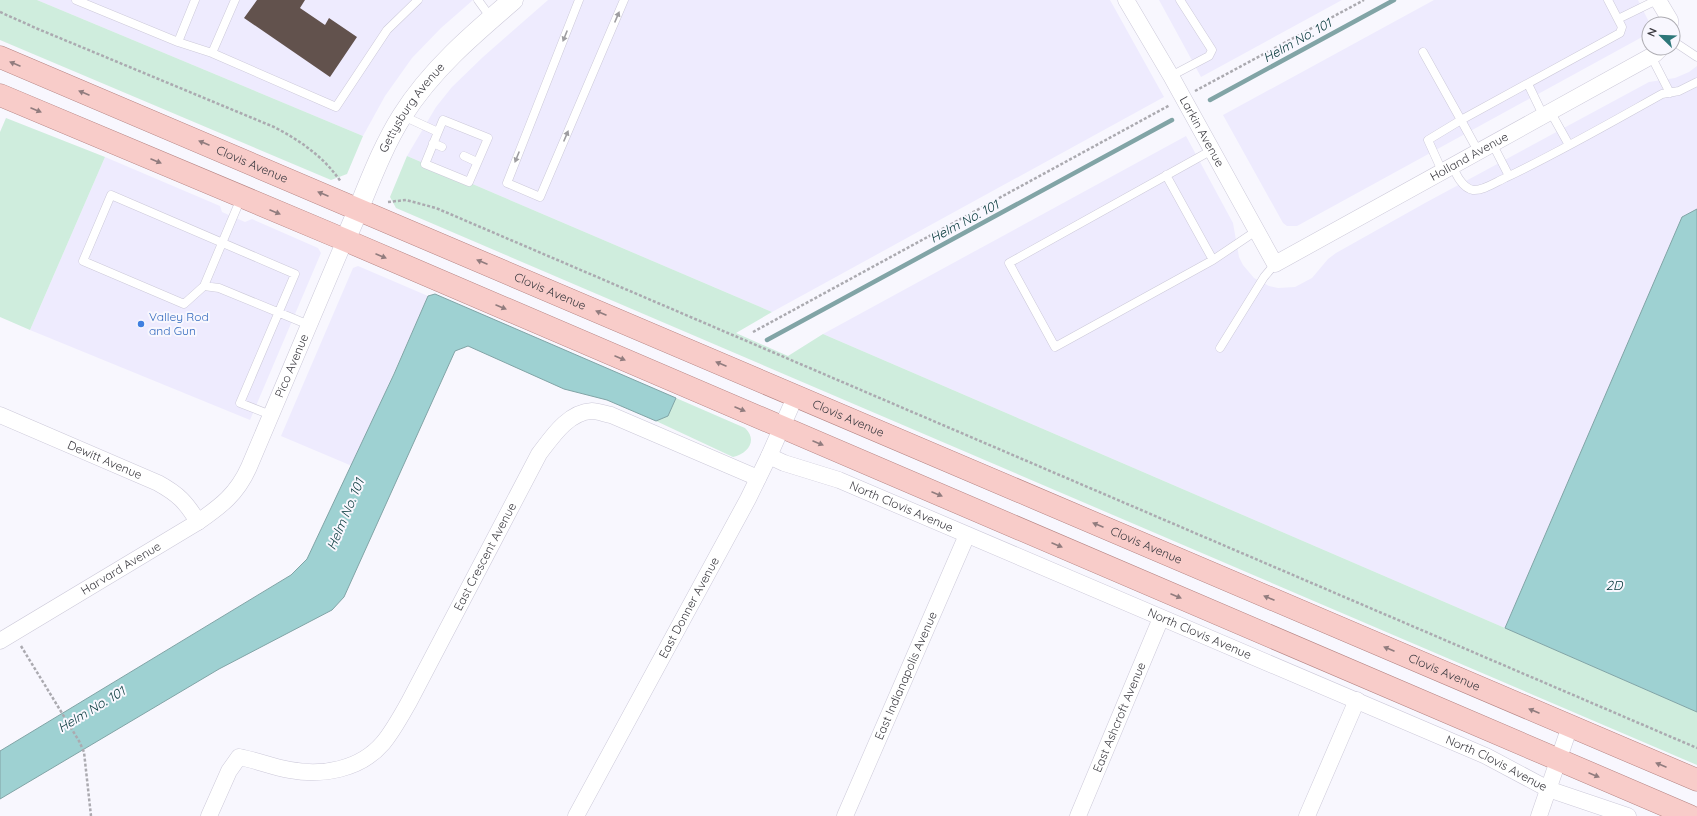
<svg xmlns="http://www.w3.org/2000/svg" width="1697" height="816" font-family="Quicksand,sans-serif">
  <rect width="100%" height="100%" fill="#f8f7fe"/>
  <path fill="#eeebfe" d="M37,0H473L441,28L412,58L385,96L363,136Z
    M548,0H1110L1164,97L772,312L407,156L436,107L452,87L483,57Z
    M1159,0H1342L1201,77Z
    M1434,0H1638L1650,24L1647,32L1644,36L1297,226H1287L1283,223L1223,115Z
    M1697,66V209L1682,218L1505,628L823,334L1186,136L1233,223L1239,257L1243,265L1254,278L1269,286L1278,288L1295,287L1312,278L1328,259L1336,253L1425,203L1649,82L1675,78L1689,72Z
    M105,157L220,206L222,212L245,222L252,219L318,248L321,253L250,420L30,330Z
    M358,266L428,296L352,466L281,436L353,268Z"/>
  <path fill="#cfeddd" d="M0,0H37L363,136L347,174L331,180L0,40Z
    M6,118L105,157L30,330L0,317V132Z
    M407,156L772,312L736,333L788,356L823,334L1505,628L1697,712V765L396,208L390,197Z
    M676,398L745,428C758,440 748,454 733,457L656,421L668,415Z"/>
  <path fill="#9ed1d2" stroke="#81a4a6" d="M1697,209V712L1505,628L1682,217Z
    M435,294L676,398L668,416L656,421L607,400L564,389L468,346L455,351L344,597L332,610L219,669L0,799V751L291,575L307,559L394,374L428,296Z"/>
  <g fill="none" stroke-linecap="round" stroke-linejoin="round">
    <path stroke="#81a4a6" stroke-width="4.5" d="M1210,100L1394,0
      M767,340L1172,120"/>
  </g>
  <path fill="#62524d" d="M257,0H305L300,8L325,25L329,18L357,37L330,77L244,18Z"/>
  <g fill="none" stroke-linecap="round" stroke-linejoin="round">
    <g stroke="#ccc9d9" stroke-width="9">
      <path id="service" d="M76,0L178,42L195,0
        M235,0L212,53L336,107L387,30L418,0
        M478,0L491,18
        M579,0L507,183L540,197L624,0
        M1618,19L1657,0
        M1673,41L1697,57
        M178,42L212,53
        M1423,52L1461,120L1428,140L1442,171
        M1651,56L1670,93
        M1171,76L1209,56L1212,50L1180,0
        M1528,84L1543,115
        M1550,111L1569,145
        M403,116L438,132L443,120L488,138L469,182L425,164L438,132
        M433,143L442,147
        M1492,143L1509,176
        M1212,150L1009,263L1055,347L1213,260L1256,231
        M1478,151L1461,120L1620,33L1622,27L1608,0
        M464,156L477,162
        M1452,165C1456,174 1462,188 1473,190C1483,191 1496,182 1505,178C1558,153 1610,123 1662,94L1679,91L1697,82
        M1166,175L1213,260
        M204,286L241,198
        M1220,348L1264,277L1275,264
        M271,415L240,403L295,274L111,195L83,261L184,304L204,286L219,288L309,325"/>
    </g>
    <g stroke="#ccc9d9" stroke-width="17">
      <g id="minor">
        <path id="s1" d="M1126,0L1171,76L1275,264L1655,54L1661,48"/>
        <path d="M1658,0L1670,20V24"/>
        <path id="s2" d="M0,415L158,483C178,494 186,502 198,522"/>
        <path id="s3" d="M769,456L784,463L839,480L1486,756L1548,789L1628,816"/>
        <path id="s4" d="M0,641L198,522C221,506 237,494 249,467L345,240"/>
        <path id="s5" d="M209,816L229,771L239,757C256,760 272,767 290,770C322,776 360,770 383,743C393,731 401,716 409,702L539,454C552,437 568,412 592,411C598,411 605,414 611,415L758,478"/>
        <path id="s6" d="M576,816L748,499L769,456L796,395"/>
        <path id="s7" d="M845,816L967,535"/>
        <path id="s8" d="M1078,816L1161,618"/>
        <path d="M1307,816L1357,700"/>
        <path d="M1539,816L1570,726"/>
      </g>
    </g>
    <g stroke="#ccc9d9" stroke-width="21">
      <g id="tertiary">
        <path id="s9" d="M345,240C364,199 378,154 402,116C431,70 472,35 513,0"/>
      </g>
    </g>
    <g stroke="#b48382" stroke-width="23">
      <g id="primary">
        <path id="s10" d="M0,57L1697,780"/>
        <path d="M0,95L345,240L1690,816"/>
      </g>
    </g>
    <path stroke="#abaab0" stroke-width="2.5" stroke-dasharray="3 2" stroke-linecap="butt" d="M0,12L38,29L274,127C301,141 324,157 341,182
      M1195,91L1364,0
      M388,202L406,200L436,208L1697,748
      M753,332L1170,105
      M21,646L79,741L84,752L91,816"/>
    <use href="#service" stroke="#fff" stroke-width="8"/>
    <use href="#minor" stroke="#fff" stroke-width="16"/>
    <use href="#tertiary" stroke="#fff" stroke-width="20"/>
    <use href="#primary" stroke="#f8ccc9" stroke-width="22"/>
  </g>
  <defs><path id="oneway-solid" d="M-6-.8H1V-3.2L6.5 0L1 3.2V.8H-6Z"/></defs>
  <g fill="#9e9da0">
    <use href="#oneway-solid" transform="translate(617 17) rotate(-67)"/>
    <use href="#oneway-solid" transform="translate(565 36) rotate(112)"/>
    <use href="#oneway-solid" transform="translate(566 136) rotate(-67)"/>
    <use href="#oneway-solid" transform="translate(517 157) rotate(112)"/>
  </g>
  <g fill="#917c7e">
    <use href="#oneway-solid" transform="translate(15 64) rotate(-157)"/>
    <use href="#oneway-solid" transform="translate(84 93) rotate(-157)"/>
    <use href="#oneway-solid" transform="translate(36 110) rotate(23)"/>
    <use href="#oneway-solid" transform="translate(204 143) rotate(-157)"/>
    <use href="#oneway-solid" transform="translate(156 161) rotate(23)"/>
    <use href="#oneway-solid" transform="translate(323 194) rotate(-157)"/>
    <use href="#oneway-solid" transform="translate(275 212) rotate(23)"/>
    <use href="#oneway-solid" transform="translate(381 256) rotate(23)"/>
    <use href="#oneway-solid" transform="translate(482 262) rotate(-157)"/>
    <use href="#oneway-solid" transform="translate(501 307) rotate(23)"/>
    <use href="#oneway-solid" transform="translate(601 313) rotate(-157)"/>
    <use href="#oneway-solid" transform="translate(620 358) rotate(23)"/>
    <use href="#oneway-solid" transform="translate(721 364) rotate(-157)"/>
    <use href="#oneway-solid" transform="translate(740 409) rotate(23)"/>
    <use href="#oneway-solid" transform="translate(818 443) rotate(23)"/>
    <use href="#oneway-solid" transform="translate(937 494) rotate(23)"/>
    <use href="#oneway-solid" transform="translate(1098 525) rotate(-157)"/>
    <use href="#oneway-solid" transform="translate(1057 545) rotate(23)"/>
    <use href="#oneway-solid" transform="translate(1176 596) rotate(23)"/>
    <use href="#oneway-solid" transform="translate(1269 598) rotate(-157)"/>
    <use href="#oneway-solid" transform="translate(1389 649) rotate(-157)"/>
    <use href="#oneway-solid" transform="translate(1534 711) rotate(-157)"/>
    <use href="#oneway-solid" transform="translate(1661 765) rotate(-157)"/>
    <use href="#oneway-solid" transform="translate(1594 775) rotate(23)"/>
  </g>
  <circle fill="#3f7fe0" stroke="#f8f7fe" stroke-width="1.5" cx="141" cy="324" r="4"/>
  <g text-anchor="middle" stroke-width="4" stroke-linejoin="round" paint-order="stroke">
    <g font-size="12" fill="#3c3b41" stroke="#f8f7fe">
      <text dy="4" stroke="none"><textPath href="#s9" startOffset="149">Gettysburg Avenue</textPath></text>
      <text dy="4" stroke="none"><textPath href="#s1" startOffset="152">Larkin Avenue</textPath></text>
      <text dy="4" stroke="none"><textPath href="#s1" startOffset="525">Holland Avenue</textPath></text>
      <text dy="4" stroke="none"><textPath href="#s10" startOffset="274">Clovis Avenue</textPath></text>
      <text dy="4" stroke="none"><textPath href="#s10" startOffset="598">Clovis Avenue</textPath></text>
      <text dy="4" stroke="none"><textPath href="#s4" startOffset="417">Pico Avenue</textPath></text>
      <text dy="4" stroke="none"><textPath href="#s10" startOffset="922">Clovis Avenue</textPath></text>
      <text dy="4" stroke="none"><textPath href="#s2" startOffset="114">Dewitt Avenue</textPath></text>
      <text dy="4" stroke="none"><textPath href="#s3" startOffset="142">North Clovis Avenue</textPath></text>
      <text dy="4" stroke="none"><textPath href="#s10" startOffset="1246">Clovis Avenue</textPath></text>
      <text dy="4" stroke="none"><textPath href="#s5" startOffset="433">East Crescent Avenue</textPath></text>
      <text dy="4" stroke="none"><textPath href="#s4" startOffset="141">Harvard Avenue</textPath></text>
      <text dy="4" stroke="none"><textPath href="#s6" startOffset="237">East Donner Avenue</textPath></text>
      <text dy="4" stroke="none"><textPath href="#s3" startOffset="466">North Clovis Avenue</textPath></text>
      <text dy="4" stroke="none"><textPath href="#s10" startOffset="1570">Clovis Avenue</textPath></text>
      <text dy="4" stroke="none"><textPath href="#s7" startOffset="153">East Indianapolis Avenue</textPath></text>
      <text dy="4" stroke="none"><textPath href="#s8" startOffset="107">East Ashcroft Avenue</textPath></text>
      <text dy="4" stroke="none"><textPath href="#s3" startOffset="790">North Clovis Avenue</textPath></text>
    </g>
    <g font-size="12" fill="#366cbe" stroke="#f8f7fe" text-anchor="start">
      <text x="149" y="321">Valley Rod<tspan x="149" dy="14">and Gun</tspan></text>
    </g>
    <g font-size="13" font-style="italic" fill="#033638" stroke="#f8f7fe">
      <text transform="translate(1297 40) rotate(-29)" y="5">Helm No. 101</text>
      <text transform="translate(964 221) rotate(-28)" y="5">Helm No. 101</text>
      <text transform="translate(345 514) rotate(-67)" y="5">Helm No. 101</text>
      <text x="1614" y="590">2D</text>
      <text transform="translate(91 709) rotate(-31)" y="5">Helm No. 101</text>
    </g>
  </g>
  <g transform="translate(1661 36) rotate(293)"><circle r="19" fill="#f8f7fe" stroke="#adacb2"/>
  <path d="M0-3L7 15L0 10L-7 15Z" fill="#2d7779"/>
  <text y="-6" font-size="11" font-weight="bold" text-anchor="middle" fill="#3c3b41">N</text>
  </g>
</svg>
